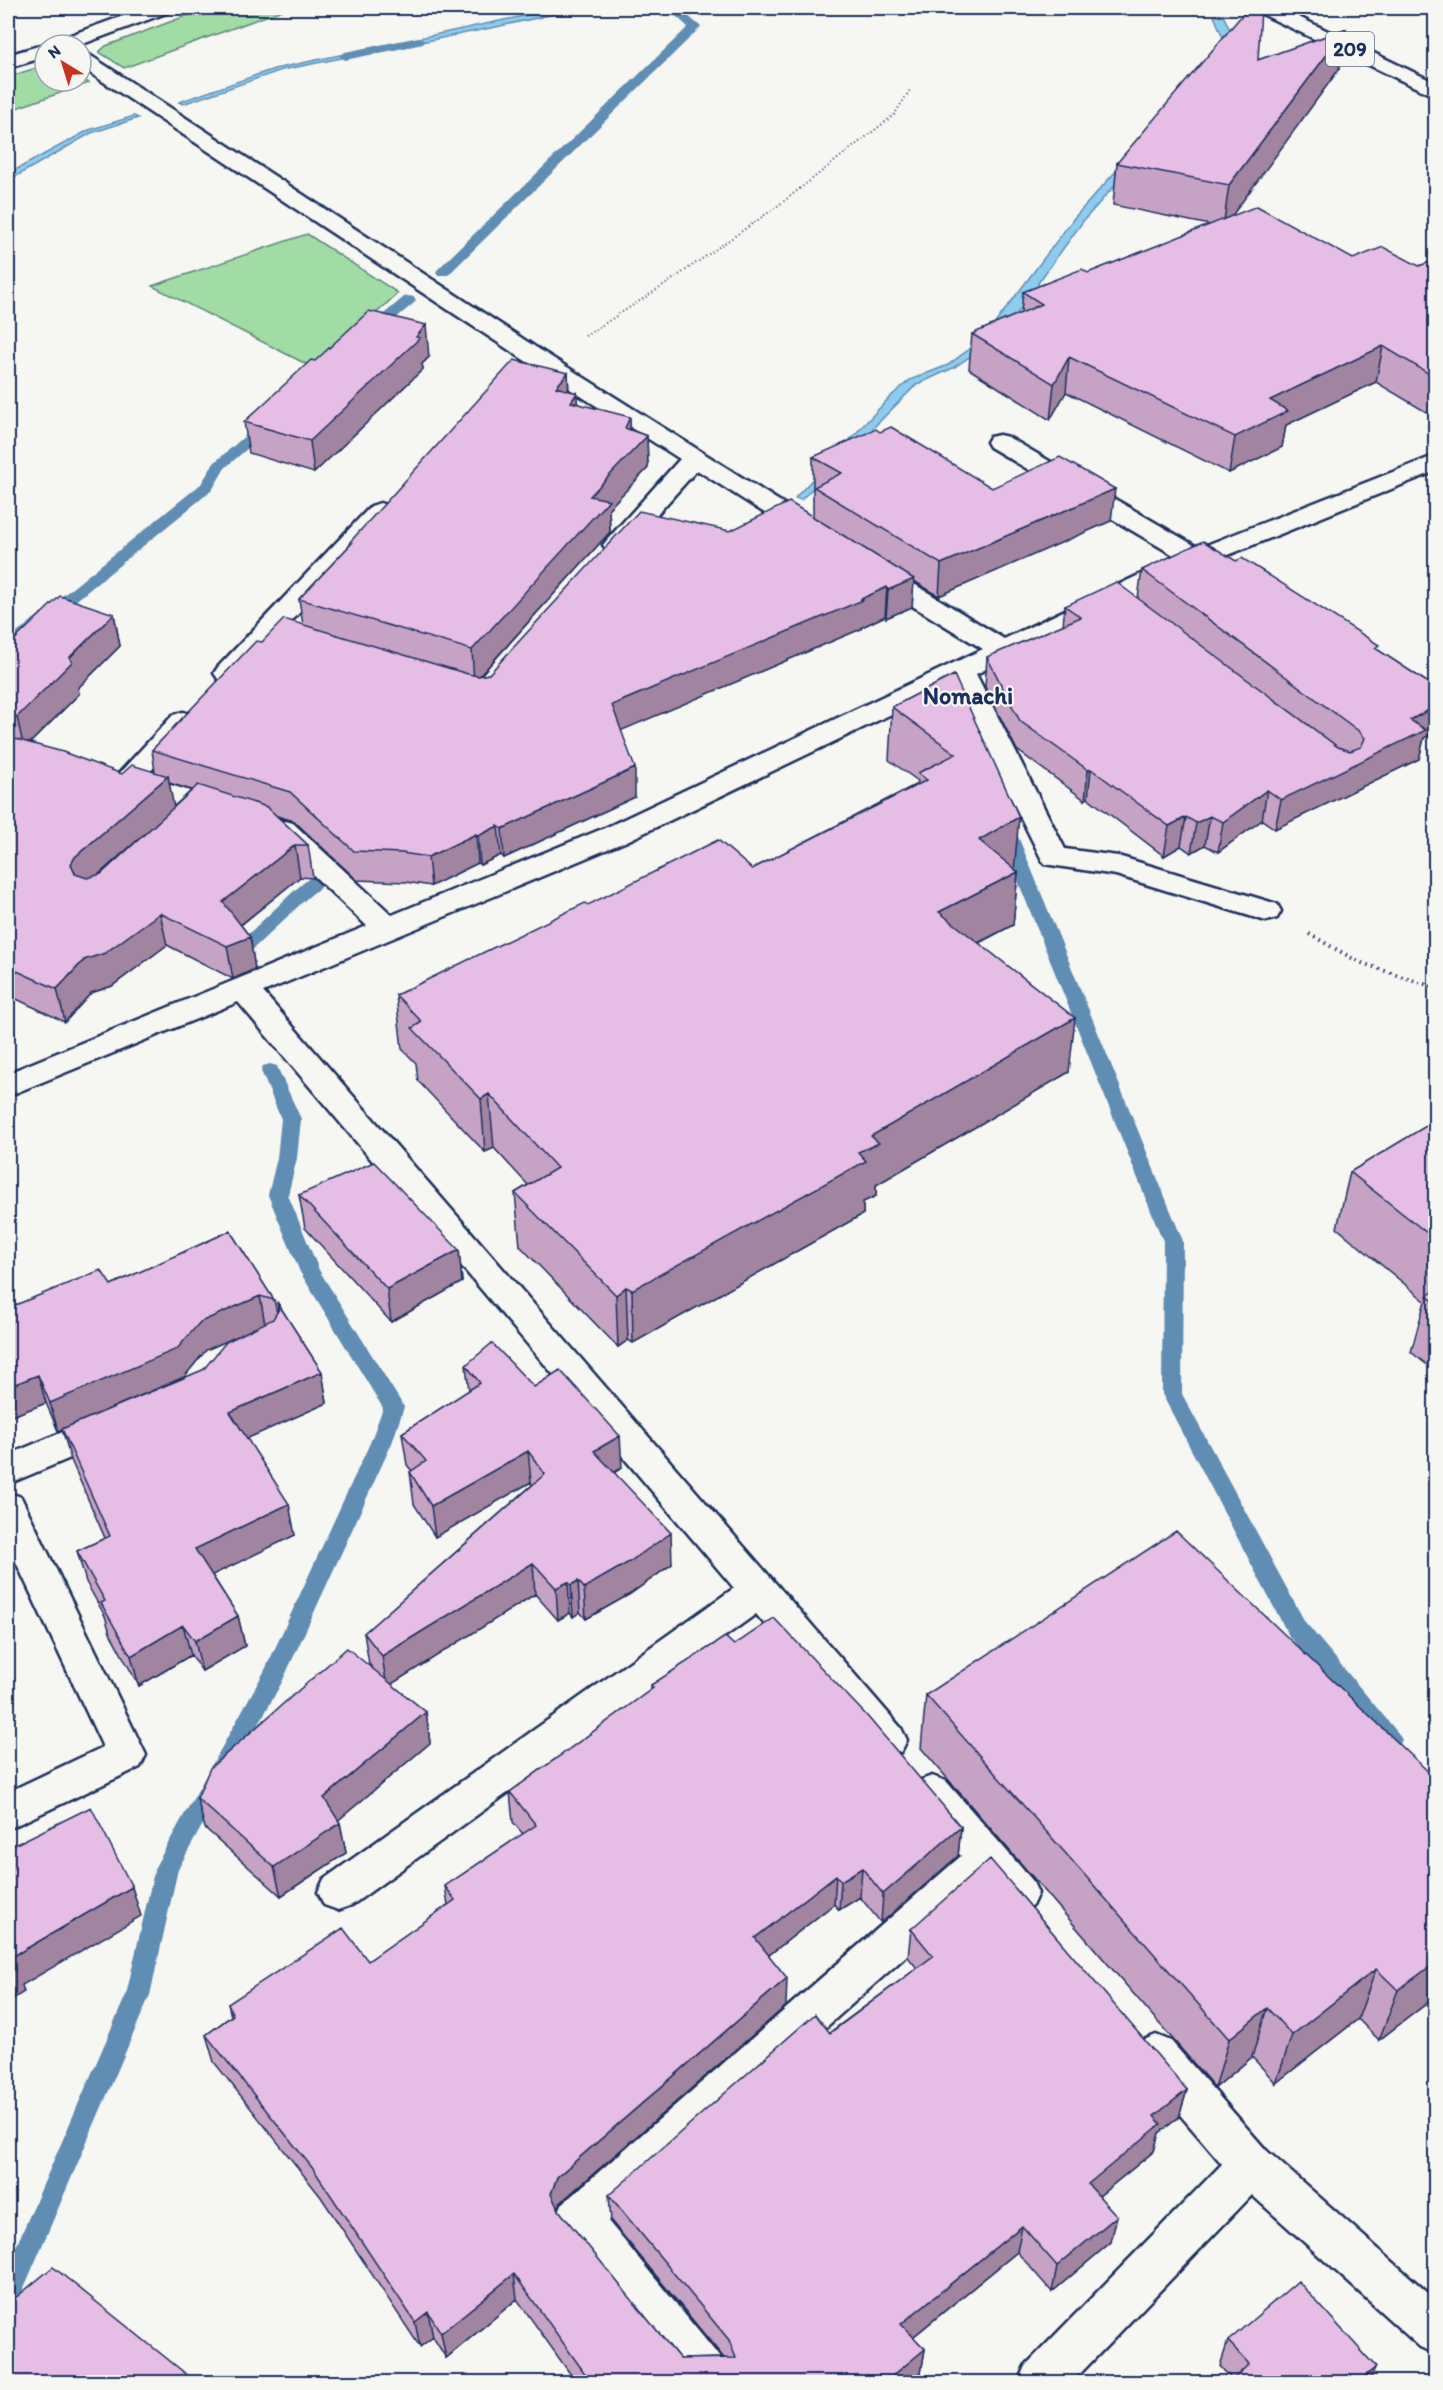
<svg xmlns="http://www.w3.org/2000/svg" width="1443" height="2390" font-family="Itim,sans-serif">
  <rect width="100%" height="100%" fill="#f6f6f2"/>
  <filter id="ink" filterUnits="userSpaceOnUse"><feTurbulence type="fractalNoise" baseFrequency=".0167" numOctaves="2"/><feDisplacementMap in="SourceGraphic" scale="12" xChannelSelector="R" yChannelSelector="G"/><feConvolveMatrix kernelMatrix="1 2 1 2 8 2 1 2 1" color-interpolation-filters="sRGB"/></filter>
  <g filter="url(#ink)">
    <path fill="#a0dca3" stroke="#5e8680" stroke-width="1.5" d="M207,8H288L124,68L99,52L106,46Z
      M45,65V81H81V77L89,83L8,111V77Z
      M307,234L398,293L316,369L152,286Z"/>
    <path fill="#8dccee" stroke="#5f8db4" stroke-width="1.5" d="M561,8H581L496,27L282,70L183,104L179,102L274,69Z
      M1223,15L1237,45L1227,60L1084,220L1038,283L1039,286L996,339L953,368L916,385L801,500L795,498L890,397L910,380L948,365L984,338L1074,218L1227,47L1214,16Z
      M134,116L138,118L91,133L8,181V174L89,130Z"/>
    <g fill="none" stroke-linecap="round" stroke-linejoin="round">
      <path fill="#5f8db4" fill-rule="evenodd" d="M667,8H679L701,27L448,275H438L436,272L438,269L688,27Z
        M419,37L425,41L423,44L345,60L339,56L345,52Z
        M409,296L414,297L416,300L414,303L375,336H365L363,333L365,330L404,297Z
        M267,420L274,424L272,427L225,468L212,490L14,651L8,653V640L201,484L214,463L262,421Z
        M1006,824L1012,825L1015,829L1183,1241L1182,1394L1305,1622L1398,1733L1402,1740L1398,1747L1390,1750L1382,1747L1289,1636L1162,1394L1163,1241L997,829L1000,825Z
        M360,839L366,841L369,845L366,849L307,898L238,963H226L223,959L226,955L295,890L354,841Z
        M270,1064L277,1066L279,1071L301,1119L297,1158L288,1195L319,1270L404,1407L392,1443L282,1682L178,1869L150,1995L17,2304L8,2308V2265L126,1995L155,1867L265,1670L370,1443L383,1408L300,1272L268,1195L277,1158L281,1119L261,1071L263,1066Z"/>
      <g stroke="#1b2f5e" stroke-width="5">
        <path id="minor" d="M145,8H172L169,12L80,45H51L54,41Z
          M45,44L49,45H45V57L8,68V55Z
          M81,52L88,54L537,348L822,528L826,533L822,538L813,541L804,538L697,470L625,550L616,553L607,550L603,545L607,540L680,459L521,358L81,67Z
          M999,435L1008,437L1199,548L1436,455V471L1206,564L976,674L1065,849L1118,856L1277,904L1281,911L1277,918L1266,921L1116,875L1044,864L954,684L627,841L263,992L901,1728L907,1740L901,1752L887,1757L873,1752L756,1614L352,1905L338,1910L324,1905L318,1892L324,1879L734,1588L238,1002L8,1096V1073L367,926L273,837L264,834L260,827L264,820L274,818L293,823L392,915L607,827L983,649L865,577L861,571L865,565L874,563L883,565L1004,639L1177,557L990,447L987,442L990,437Z
          M380,503L389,506L393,511L389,516L238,679L228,681L218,679L214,673L218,667L371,506Z
          M183,712L193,715L197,721L145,777L235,805L239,811L235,817L225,820L215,817L116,787L112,781L173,715Z
          M108,1413L121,1417L126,1427L121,1437L8,1484V1455Z
          M8,1492L21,1497L146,1755L140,1767L8,1829V1792L103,1747L8,1545Z
          M932,1776L946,1781L1032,1880L1038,1893L1032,1906L1018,1911L1004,1906L986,1885L608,2221L727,2366L734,2382H682L562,2234L556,2219L562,2204L961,1856L918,1805L912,1793L918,1781Z
          M1156,2035L1171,2041L1266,2150L1436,2300V2354L1420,2347L1252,2195L1072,2382H1018L1025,2366L1222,2164L1141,2069L1135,2055L1141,2041Z"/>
      </g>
      <g stroke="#1b2f5e" stroke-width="5">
        <path id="highway" d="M1255,8H1280L1436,83V97L1258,12Z"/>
      </g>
      <path stroke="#1b2f5e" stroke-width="2" stroke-dasharray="1 3" stroke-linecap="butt" d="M585,336L663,286L775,208L894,115L910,90"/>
      <path stroke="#1b2f5e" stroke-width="4" stroke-dasharray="1.5 4.5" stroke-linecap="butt" d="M1309,934L1359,962L1436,988"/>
      <use href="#minor" fill="#f6f6f2" fill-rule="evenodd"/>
      <use href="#highway" fill="#f6f6f2" fill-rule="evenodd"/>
    </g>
    <path fill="#c6a3c5" stroke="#1b2f5e" stroke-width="1.5" fill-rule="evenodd" d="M1346,29L1339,69L1231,216L1353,259L1419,266L1436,260V418L1376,382L1286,425L1282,447L1229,473L1066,392L1050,420L969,369L972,334L1021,313L1023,292L1088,273L1210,225L1113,205L1117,163L1258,60Z
      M429,357L422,364L423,369L314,473L249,453L244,422L315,361Z
      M568,373L569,391L577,403L631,430L647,436L648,468L609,508L610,532L480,676L489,674L730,531L813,517V457L880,432L992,488L1111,521L939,596L914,581L912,607L886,618L885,616L862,627L861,629L621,730L635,797L504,858L501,855L480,865L478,863L431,886L406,882L357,880L294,821L277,816L308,845L313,878L300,877L241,925L250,937L255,969L233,979L167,945L112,986L91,993L65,1022L8,995V646L114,614L120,646L78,688L79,694L30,743L122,774L155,772L152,750L262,642L303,625L299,599L350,545V542ZM169,783L192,790L173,807ZM147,832L101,874H99Z
      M1142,570L1378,650L1436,688V732L1424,738L1419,759L1275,829L1262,820L1218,852L1205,845L1191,853L1181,846L1164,856L1088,798L1085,800L1017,750L985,687L987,657L1063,625L1065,606L1138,598Z
      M954,675L1014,868L1018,872L1013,925L979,943L1069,1072L876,1185V1196L863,1202V1214L633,1343L628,1340L618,1347L520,1246L515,1193L528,1185L494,1148L485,1152L418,1081L416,1063L402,1049L396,995L588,905L752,869L917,784L918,781L889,760L892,707Z
      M1436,1120V1372L1411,1352L1425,1301L1337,1228L1350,1172Z
      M299,1195L459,1250L462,1282L391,1322L305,1228Z
      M230,1231L274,1300L277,1313L278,1311L277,1302L322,1372L327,1403L247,1438L295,1535L212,1575L238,1616L245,1646L202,1671L191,1655L139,1686L110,1633L105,1616L86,1582L77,1551L105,1538L71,1460L62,1429L58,1431L46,1403L12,1416L8,1406V1308L111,1285ZM247,1332L203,1370L102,1412L184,1377L206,1350Z
      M466,1365L534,1387L622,1468L614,1472L672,1564L630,1594L586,1619L580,1612L573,1617L570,1613L558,1620L535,1594L391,1684L426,1712L430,1743L338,1820L340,1823L346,1853L281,1896L205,1828L197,1798L373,1669L369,1664L364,1633L532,1485L531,1482L435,1537L414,1504L410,1472L412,1471L407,1465L402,1433L469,1391Z
      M734,1645L961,1827L958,1856L881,1923L860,1897L839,1910L834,1904L769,1955L786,2006L560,2203L558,2210L680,2359L724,2358L611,2221L609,2195L917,1968L908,1957L911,1929L1187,2090L1179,2117L1159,2133L1154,2151L1099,2196L1111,2242L1052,2292L1017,2252L913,2337L925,2349L921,2373L910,2382H576L517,2299L446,2358L433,2337L420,2347L321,2197L214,2062L206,2035L231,2016L228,2004L368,1961L448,1905L445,1886L523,1834L513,1822L510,1792L651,1690V1685Z
      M926,1695L1435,1997L1379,2040L1358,2019L1276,2083L1252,2057L1215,2088L921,1748Z
      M1228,2341L1369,2382L1232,2380L1220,2366Z"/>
    <path fill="#a184a0" stroke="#1b2f5e" stroke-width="1.5" d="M1346,29L1339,69L1223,228L1229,185Z
      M426,325L429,357L422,364L423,369L314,473L310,441Z
      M1383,346L1376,382L1286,425L1282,447L1229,473L1235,437L1270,400Z
      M1069,357L1066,392L1050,420L1054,384Z
      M568,373L569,404L556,387Z
      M577,393L578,425L571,402Z
      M630,417L631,449L647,436L648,468L609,508L610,532L474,682L472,650L590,496Z
      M1115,489L1111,521L939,596L941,564Z
      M914,579L912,607L886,618L888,590Z
      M887,587L885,616L862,627L861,629L613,734L612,705Z
      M114,614L120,646L78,688L79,694L24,749L17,717L70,657Z
      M1436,706V732L1424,738L1419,759L1275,829L1281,800L1410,720Z
      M635,768V797L504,858L502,829Z
      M1091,769L1088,798L1085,800L1088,770Z
      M168,776L174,808L82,889L71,864L75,857Z
      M1267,790L1262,820L1218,852L1223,822Z
      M1210,816L1205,845L1191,853L1196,823Z
      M1019,817L1014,871L979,840Z
      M1186,817L1181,846L1164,856L1169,826Z
      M498,826L501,855L480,865L478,836Z
      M476,834L478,863L431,886L428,857Z
      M295,845L300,877L228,935L223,902Z
      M1018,872L1013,925L935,965L939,912Z
      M160,913L167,945L112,986L91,993L65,1022L57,989L84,960Z
      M250,937L255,969L233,979L227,946Z
      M1075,1018L1069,1072L876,1185V1196L863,1202V1214L633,1343L632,1290L858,1152L871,1136Z
      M489,1094L494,1148L485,1152L481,1099Z
      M459,1250L462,1282L391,1322L387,1289Z
      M626,1287L628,1340L618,1347L616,1295Z
      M260,1296L265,1324L206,1350L184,1377L58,1431L50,1403L200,1322Z
      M322,1372L327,1403L237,1443L230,1412Z
      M38,1375L46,1403L12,1416L8,1400V1387Z
      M620,1436L622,1468L596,1483L594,1451Z
      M528,1451L531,1482L435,1537L431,1506Z
      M289,1504L295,1535L202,1580L195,1549Z
      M671,1533L672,1564L630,1594L586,1619L584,1588Z
      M533,1563L535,1594L387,1687L382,1656Z
      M578,1581L580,1612L573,1617L571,1585Z
      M568,1582L570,1613L558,1620L556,1588Z
      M238,1616L245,1646L202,1671L195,1641Z
      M183,1625L191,1655L139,1686L131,1656Z
      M8,1690L16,1714L8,1719Z
      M426,1712L430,1743L329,1828L324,1798Z
      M340,1823L346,1853L281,1896L274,1867Z
      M961,1827L958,1856L881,1923L883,1894Z
      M862,1868L860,1897L839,1910L841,1881Z
      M836,1875L834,1904L755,1966V1938Z
      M132,1887L141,1916L22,1985L24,1992L8,2002V1968L10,1958Z
      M1436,1929L1435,1997L1379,2040L1398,1990Z
      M1376,1969L1358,2019L1276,2083L1292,2035Z
      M787,1978L786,2006L560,2203L554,2220L551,2194L557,2177Z
      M1267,2008L1252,2057L1215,2088L1229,2039Z
      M1187,2090L1179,2117L1159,2133L1154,2151L1082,2210L1088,2184L1154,2116Z
      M1117,2216L1111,2242L1052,2292L1057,2266Z
      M1022,2226L1017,2252L898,2349L901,2324Z
      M514,2274L517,2299L446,2358L441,2333Z
      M428,2312L433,2337L420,2347L415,2322Z
      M925,2349L921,2373L910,2382H885Z
      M1376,2367L1369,2382H1358Z"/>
    <path fill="#e6bde5" stroke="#1b2f5e" stroke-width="1.5" d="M1248,8H1261L1258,60L1346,29L1229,185L1117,163Z
      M1257,206L1353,259L1383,247L1419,266L1436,260V378L1383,346L1270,400L1288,411L1235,437L1069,357L1054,384L972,334L1042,304L1023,292L1082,269L1088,273Z
      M369,311L426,325L416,337L420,338L310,441L244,422L311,360L315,361Z
      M514,360L568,373L556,387L577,393L571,402L630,417L625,428L647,436L590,496L609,500L472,650L299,599L352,543L350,542Z
      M891,427L992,488L1060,457L1115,489L941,564L814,487L842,473L813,457L876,429L880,432Z
      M789,502L914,579L888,590L887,587L861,599L863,600L612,705L635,768L502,829L498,826L478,836L476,834L428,857L402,853L354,851L290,792L152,750L256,641L262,642L284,619L468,674L478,676L489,674L639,511L730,531Z
      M1203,541L1236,561L1242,558L1379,645L1375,648L1436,688V706L1410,720L1426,730L1281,800L1267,790L1223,822L1210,816L1196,823L1186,817L1169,826L1091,769L1088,770L1020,721L987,657L1081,617L1065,606L1116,582L1338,747L1350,751L1361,747L1365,738L1360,732L1142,570Z
      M60,596L114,614L70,657L72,662L17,717L8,715V646Z
      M954,675L1019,817L979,840L1018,872L939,912L1075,1018L871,1136L879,1143L858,1152L866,1161L632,1290L626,1287L616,1295L515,1193L557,1168L489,1094L481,1099L412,1028L422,1022L396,995L585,903L588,905L718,840L752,869L927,780L918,773L956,754L892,707Z
      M8,737L63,752L122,774L132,765L168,776L75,857L71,864L75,874L87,878L101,874L198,785L267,807L308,845H295L223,902L250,937L227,946L160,913L105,953L84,960L57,989L8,967Z
      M1436,1120V1240L1350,1172Z
      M374,1162L459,1250L387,1289L299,1195Z
      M230,1231L274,1300L260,1296L200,1322L177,1349L50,1403L38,1375L8,1387V1308L101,1270L111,1285Z
      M1436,1290V1303L1427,1296Z
      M277,1302L322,1372L230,1412L289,1504L195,1549L238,1616L195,1641L183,1625L131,1656L101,1603L105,1601L77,1551L110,1536L62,1429L203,1370L226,1342L273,1319L279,1309Z
      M492,1343L534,1387L560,1370L620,1436L594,1451L671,1533L629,1562L584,1588L578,1581L571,1585L568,1582L556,1588L533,1563L382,1656L364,1633L545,1474L528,1451L431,1506L410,1472L426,1461L402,1433L480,1383L466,1365Z
      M1176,1531L1436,1779V1962L1398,1990L1376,1969L1292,2035L1267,2008L1229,2039L926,1695Z
      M774,1618L867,1716L961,1827L883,1894L862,1868L841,1881L836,1875L755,1938L787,1978L557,2177L551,2194L558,2209L680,2359L736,2358L729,2340L609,2195L815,2014L830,2033L933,1956L911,1929L990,1859L1187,2090L1154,2116L1161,2124L1088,2184L1117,2216L1057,2266L1022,2226L901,2324L925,2349L885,2382H591L514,2274L441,2333L428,2312L415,2322L314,2170L206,2035L233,2015L228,2004L343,1928L368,1961L455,1900L445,1886L536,1825L510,1792L653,1688L651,1685L725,1637L734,1645Z
      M347,1648L426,1712L324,1798L340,1823L274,1867L197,1798L210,1768Z
      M91,1807L132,1887L10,1958L13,1964L8,1968V1848Z
      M53,2267L196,2382H8V2304Z
      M1298,2281L1376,2367L1358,2382H1230L1249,2364L1228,2341Z"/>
  </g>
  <g text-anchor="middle" stroke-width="4.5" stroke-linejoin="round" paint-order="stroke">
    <rect fill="#f6f6f2" stroke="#5d6b8a" stroke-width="1.5" x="1326" y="32" width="48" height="34" rx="4.5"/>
    <g font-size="20" font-weight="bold" fill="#1b2f5e">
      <text x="1350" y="56">209</text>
    </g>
    <g font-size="24" font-weight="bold" fill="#1b2f5e" stroke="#f6f6f2">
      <text x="968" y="704">Nomachi</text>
    </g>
  </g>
  <rect width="1443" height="2390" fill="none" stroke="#f6f6f2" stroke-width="30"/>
  <rect x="15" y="15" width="1413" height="2360" fill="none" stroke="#1b2f5e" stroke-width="2" filter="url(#ink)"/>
  <g transform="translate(63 63) rotate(322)"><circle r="28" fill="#f6f6f2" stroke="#9ea6b7" stroke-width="1.5"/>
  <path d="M0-4.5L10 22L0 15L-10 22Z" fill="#c8321e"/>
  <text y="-9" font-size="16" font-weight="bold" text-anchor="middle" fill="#1b2f5e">N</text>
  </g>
</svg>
